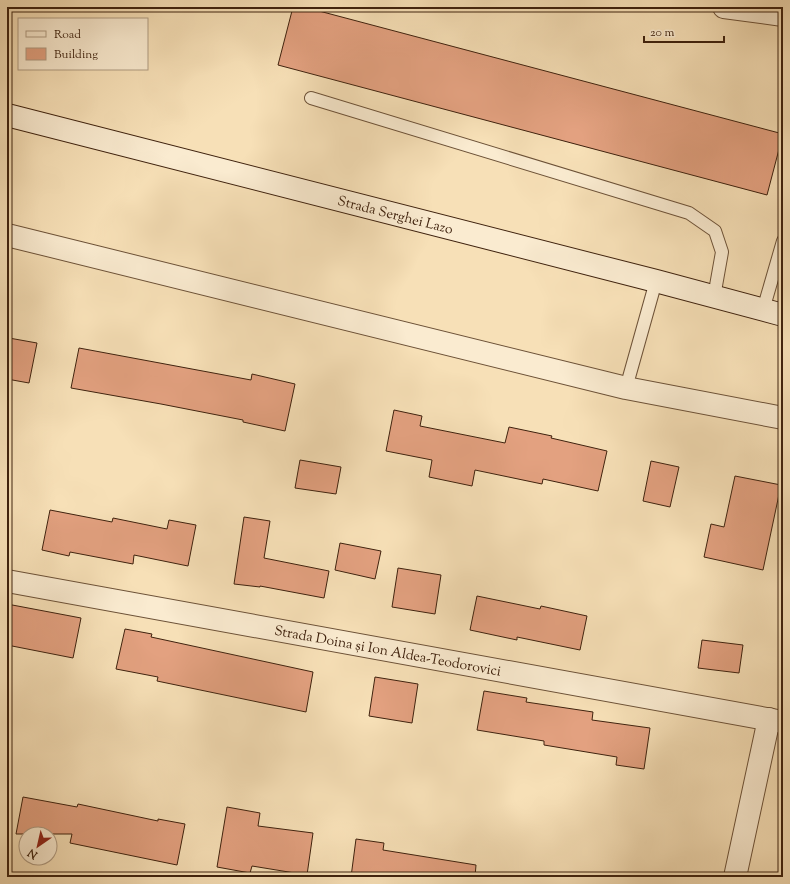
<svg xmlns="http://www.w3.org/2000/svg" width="790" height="884" font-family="'Sorts Mill Goudy',serif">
  <rect width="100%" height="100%" fill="#f7e0b7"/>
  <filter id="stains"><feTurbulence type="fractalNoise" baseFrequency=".005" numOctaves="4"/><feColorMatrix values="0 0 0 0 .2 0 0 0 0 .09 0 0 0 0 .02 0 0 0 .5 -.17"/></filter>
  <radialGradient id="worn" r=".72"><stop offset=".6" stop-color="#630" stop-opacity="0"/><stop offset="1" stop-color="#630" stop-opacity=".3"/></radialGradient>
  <path fill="#e3a180" stroke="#3f220e" d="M293,7H304L783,134L767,195L278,65Z
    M9,338L37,343L29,383L7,379V349Z
    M79,348L251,380L252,374L295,384L285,431L243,422V420L161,404L71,388Z
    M394,410L422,416L420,426L505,443L509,427L552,436L551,438L607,451L598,491L543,479L542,484L475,470L472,486L429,477L432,460L386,451Z
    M300,460L341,467L336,494L295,488Z
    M651,461L679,467L670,507L643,501Z
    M735,476L781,485L763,570L704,557L711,524L724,527Z
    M50,510L112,522L113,518L167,529L169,520L196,525L188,566L134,555L133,564L70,552L69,556L42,550Z
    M244,517L270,521L264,558L329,571L324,598L260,586V587L234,584Z
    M340,543L381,551L375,579L335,570Z
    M398,568L441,575L435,614L392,607Z
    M477,596L540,609L541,606L587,616L580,650L517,637V640L470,630Z
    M7,604L81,618L73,658L7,645Z
    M125,629L152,634L151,637L313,672L306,712L157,681L158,677L116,669Z
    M702,640L743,645L739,673L698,668Z
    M375,677L418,684L412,723L369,716Z
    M484,691L527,698L526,702L593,712L592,720L650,728L644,769L616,765L617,757L544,745V741L477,730Z
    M23,797L77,807L78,804L158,821V819L185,824L177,865L70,843L72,834H16Z
    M227,807L260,813L258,826L313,833L307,875L252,866L250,873L217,867Z
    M356,839L384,843L383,850L476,865L475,877H351Z"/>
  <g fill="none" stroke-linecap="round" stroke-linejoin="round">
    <g stroke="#6d5238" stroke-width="14">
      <path id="lane" d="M311,98L689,213L715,231L722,252L714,297
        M763,310L783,241
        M626,388L656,281"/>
    </g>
    <g stroke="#6d5238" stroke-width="24">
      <g id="street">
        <path d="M724,7L783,15"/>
        <path d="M7,235L626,388L783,418"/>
        <path id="s1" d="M7,581L783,722"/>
        <path d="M735,877L769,719"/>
      </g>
    </g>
    <g stroke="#3f220e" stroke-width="24">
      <g id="secondary">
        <path id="s2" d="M7,115L656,281L783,315"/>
      </g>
    </g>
    <use href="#lane" stroke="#faebd0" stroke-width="12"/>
    <use href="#street" stroke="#faebd0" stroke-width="22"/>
    <use href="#secondary" stroke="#faebd0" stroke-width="22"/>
  </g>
  <g text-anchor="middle" stroke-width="3.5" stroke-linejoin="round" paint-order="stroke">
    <g font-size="14" fill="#3f220e" stroke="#faebd0">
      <text dy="5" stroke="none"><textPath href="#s2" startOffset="401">Strada Serghei Lazo</textPath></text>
      <text dy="5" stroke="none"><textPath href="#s1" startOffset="387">Strada Doina și Ion Aldea-Teodorovici</textPath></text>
    </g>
  </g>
  <rect width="790" height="884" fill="none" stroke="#f7e0b7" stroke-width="24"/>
  <rect x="8" y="8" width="774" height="868" fill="none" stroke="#3f220e" stroke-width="2"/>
  <rect x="12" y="12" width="766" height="860" fill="none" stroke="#3f220e"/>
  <rect x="18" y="18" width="130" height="52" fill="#faebd0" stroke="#af9b82"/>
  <rect x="26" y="31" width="20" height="6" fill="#faebd0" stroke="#af9b82"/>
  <text x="54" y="38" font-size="12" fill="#3f220e">Road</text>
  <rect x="26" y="48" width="20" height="12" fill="#e3a180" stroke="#af9b82"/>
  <text x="54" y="58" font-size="12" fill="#3f220e">Building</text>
  <g transform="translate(38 846) rotate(214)"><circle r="19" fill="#faebd0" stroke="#af9b82"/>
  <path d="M0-3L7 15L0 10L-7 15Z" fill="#8f2418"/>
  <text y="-6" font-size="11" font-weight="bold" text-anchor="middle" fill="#3f220e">N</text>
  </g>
  <path d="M644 36v6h80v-6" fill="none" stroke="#3f220e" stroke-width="2"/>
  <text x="650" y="36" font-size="12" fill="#3f220e" stroke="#faebd0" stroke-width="3" paint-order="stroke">20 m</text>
  <rect width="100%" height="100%" filter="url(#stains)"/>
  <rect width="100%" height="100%" fill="url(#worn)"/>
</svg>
